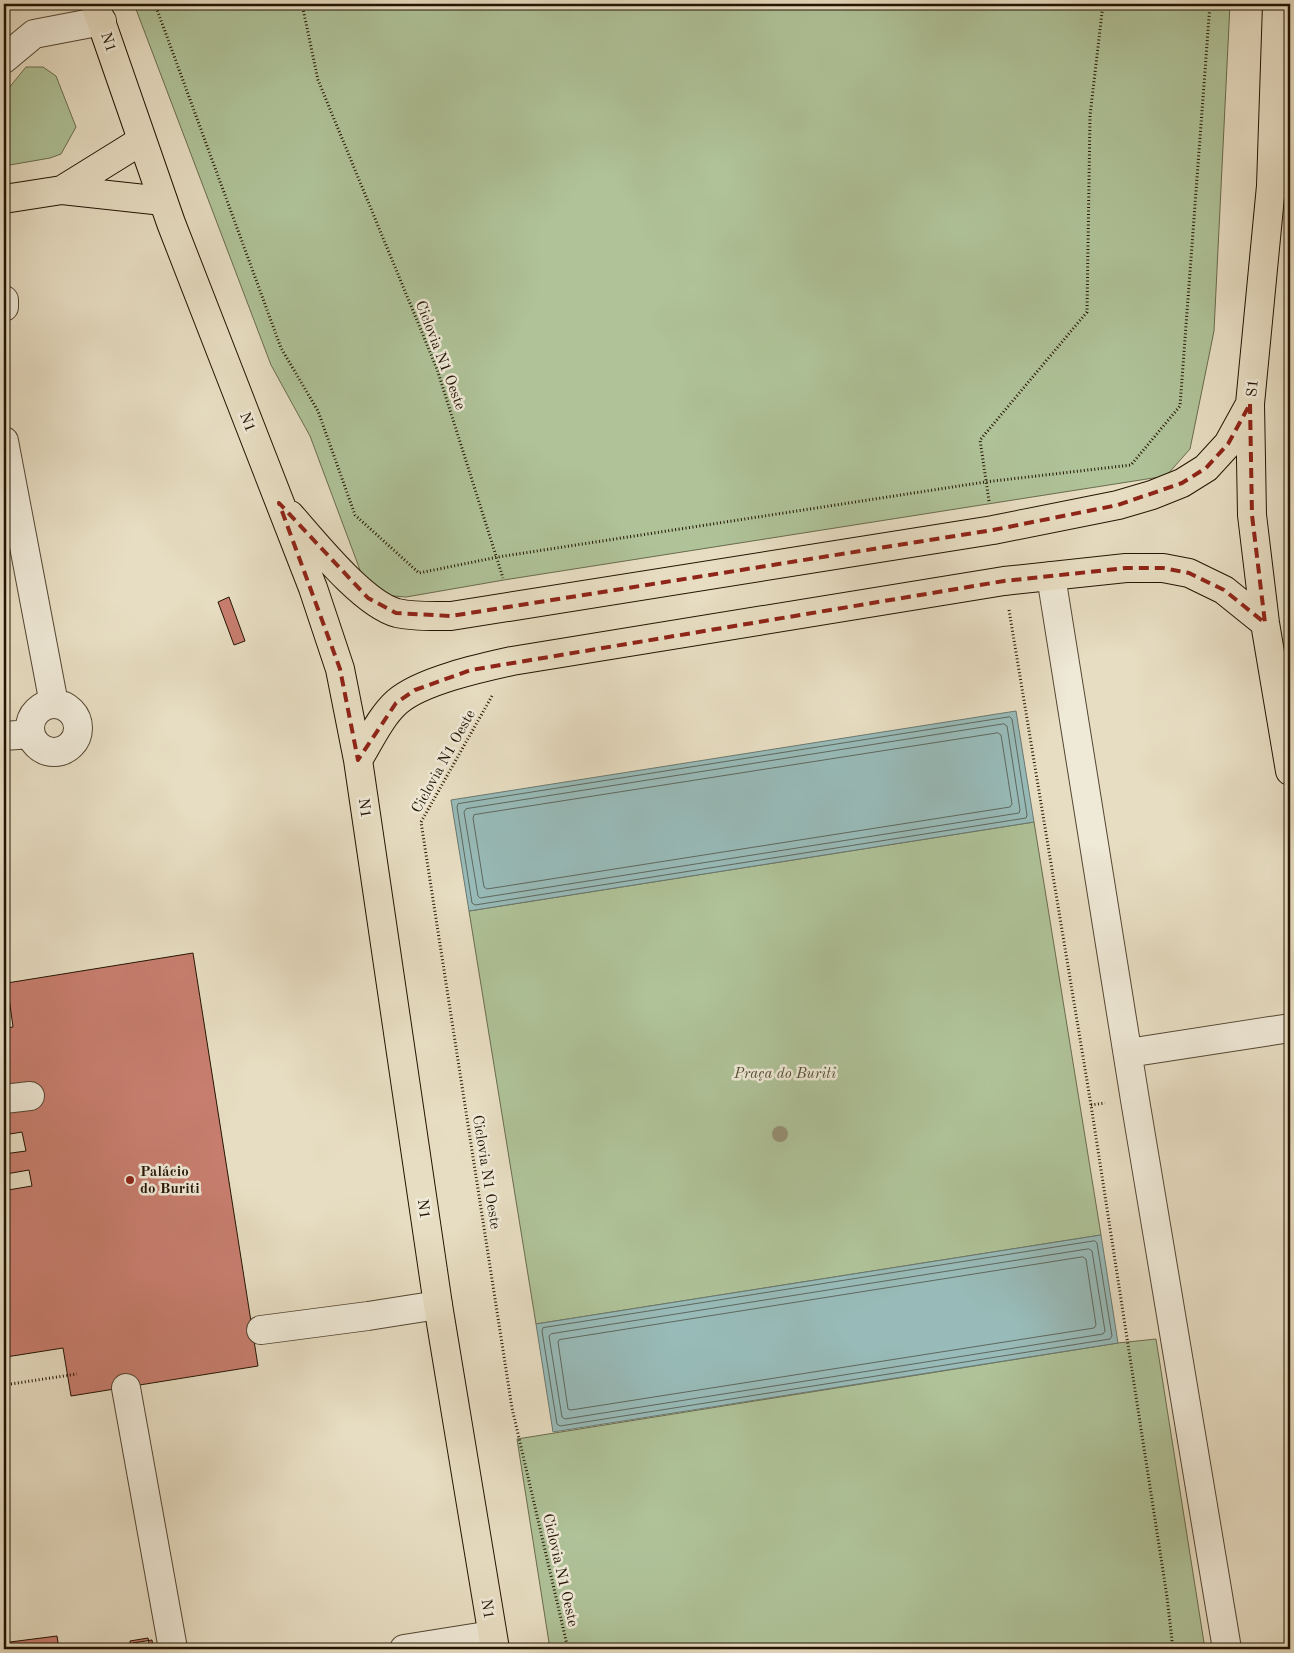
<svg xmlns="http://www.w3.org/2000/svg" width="1294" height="1653" font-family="'Old Standard TT',serif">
  <rect width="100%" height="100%" fill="#e7ddc2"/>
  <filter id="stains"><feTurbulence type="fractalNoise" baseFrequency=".004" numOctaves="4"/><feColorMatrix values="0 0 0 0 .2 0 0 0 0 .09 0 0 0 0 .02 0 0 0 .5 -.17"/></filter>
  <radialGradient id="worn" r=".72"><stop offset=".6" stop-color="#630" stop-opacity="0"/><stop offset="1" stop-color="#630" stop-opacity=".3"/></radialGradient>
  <path fill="#afc298" stroke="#696b4d" d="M134,4H1230L1214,331L1190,449L1166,476L504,580L406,597L382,595L363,578L310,436L271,365Z
    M26,67H43L56,76L76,127L61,154L50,158L4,166V94Z
    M1034,822L1101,1235L536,1324L469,911Z
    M1156,1339L1205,1649H550L517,1439L1118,1343Z"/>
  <path fill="#98bbb9" stroke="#697870" d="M1016,711L1034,822L469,911L451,800Z
    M1101,1235L1118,1343L553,1432L536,1324Z"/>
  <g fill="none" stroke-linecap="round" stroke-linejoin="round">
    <path stroke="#5e685e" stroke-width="1" d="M1010,717L1012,719L1027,815L1026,818L475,905L472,903L457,807L458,804Z
      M1004,724L1007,726L1020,810L1019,813L480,898L478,896L464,812L466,809Z
      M998,733L1001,735L1012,804L1010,807L487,889L484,887L473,818L474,815Z
      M1095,1241L1097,1243L1112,1336L1110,1339L560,1426L557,1424L542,1331L543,1328Z
      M1089,1249L1092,1251L1105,1331L1103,1334L565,1419L562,1417L549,1336L551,1334Z
      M1083,1257L1086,1259L1096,1325L1094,1328L571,1410L568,1409L558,1342L559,1340Z"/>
  </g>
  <path fill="#c87e6f" stroke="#231402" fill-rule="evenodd" d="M229,597L245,641L234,645L218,602Z
    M193,953L258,1366L71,1396L63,1348L6,1357L9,1377L4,1378V1154L26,1151L22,1132L4,1135V1023H5L6,1028L13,1027L7,983ZM29,1170L32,1186L8,1190L6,1174Z
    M57,1636L59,1649H11L10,1642Z
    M148,1638L150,1649H131L130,1641Z
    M152,1640L153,1649H134L133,1643Z"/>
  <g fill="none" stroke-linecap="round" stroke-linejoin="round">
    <g stroke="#544632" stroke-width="30">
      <path id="minor" d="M4,59L34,34L102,21
        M1271,186L1290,160
        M4,300V307
        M4,441L54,704
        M1051,576L1135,1100L1227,1649
        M30 728a24 24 0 1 1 48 0a24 24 0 1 1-48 0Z
        M4,736L31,734
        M1128,1053L1290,1028
        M4,1099L30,1096
        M261,1330L368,1316L438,1305
        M126,1388L173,1649
        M404,1649L492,1635"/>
    </g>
    <g stroke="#231402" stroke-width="30">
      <path id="major" d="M62,190L141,141
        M4,199L62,190L163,201"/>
    </g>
    <g stroke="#231402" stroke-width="30">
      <path id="highway" d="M95,4L171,223L313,588L340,669L358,760L438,1305L495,1649
        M1277,4L1271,186L1250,404L1252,515L1265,623L1290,771
        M290,515C314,542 363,604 397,613C414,617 434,616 451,616L993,530L1118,505L1152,495L1182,483L1206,468L1228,444L1250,404
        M358,760C369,742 381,716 397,702C421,681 480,668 512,661L1004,581L1126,568H1163L1189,573L1224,590L1265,623"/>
    </g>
    <path stroke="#231402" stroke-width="3" stroke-dasharray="1 2.5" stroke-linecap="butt" d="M155,4L281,348L318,411L355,515L419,573L498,557L985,482L1131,465L1180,406L1210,4
      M302,4L318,80L437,369L503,578
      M989,501L980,440L1087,312L1090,116L1103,4
      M1009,610L1091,1105L1167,1597L1173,1649
      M492,696L421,822L512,1408L568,1649
      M1091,1105L1105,1103
      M4,1385L77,1374"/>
    <use href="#minor" stroke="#efe9d7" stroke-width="28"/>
    <use href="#major" stroke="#e7ddc2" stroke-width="28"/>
    <use href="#highway" stroke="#e7ddc2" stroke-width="28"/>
  </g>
  <circle fill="#969075" cx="780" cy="1134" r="8"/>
  <path fill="none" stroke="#8f2418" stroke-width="4" stroke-dasharray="10 6" stroke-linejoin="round" d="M1250,404L1252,515L1265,623L1224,590L1189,573L1163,568H1126L1004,581L471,670L415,690L396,703L358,760L340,669L279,503L368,598L396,613L451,616L993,530L1118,505L1182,483L1206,468L1228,444Z"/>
  <circle fill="#8f2418" stroke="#efe9d7" stroke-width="2" cx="130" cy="1180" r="5"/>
  <g text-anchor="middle" stroke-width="5" stroke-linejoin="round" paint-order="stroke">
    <g font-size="15" fill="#231402" stroke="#efe9d7">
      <text transform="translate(109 42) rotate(72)" y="5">N1</text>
      <text transform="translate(441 355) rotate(69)" y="5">Ciclovia N1 Oeste</text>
      <text transform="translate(1252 388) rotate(-85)" y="5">S1</text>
      <text transform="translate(248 422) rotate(69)" y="5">N1</text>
      <text transform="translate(443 761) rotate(-61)" y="5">Ciclovia N1 Oeste</text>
      <text transform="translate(365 808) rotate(82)" y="5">N1</text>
      <text transform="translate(487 1172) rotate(81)" y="5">Ciclovia N1 Oeste</text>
      <text transform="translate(424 1209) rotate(82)" y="5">N1</text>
      <text transform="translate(561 1570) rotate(77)" y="5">Ciclovia N1 Oeste</text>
      <text transform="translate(488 1609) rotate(81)" y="5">N1</text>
    </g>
    <g font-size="15" font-style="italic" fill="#545136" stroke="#efe9d7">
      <text x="785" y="1078">Praça do Buriti</text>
    </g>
    <g font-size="15" font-weight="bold" fill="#231402" stroke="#efe9d7" text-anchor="start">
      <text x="140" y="1176">Palácio<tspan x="140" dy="17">do Buriti</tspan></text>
    </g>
  </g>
  <rect width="1294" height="1653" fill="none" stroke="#e7ddc2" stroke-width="20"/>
  <rect x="5" y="5" width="1284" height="1643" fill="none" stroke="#231402" stroke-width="2.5"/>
  <rect x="10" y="10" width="1274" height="1633" fill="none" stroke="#231402"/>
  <rect width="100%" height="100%" filter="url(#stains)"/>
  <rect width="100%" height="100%" fill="url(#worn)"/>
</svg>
